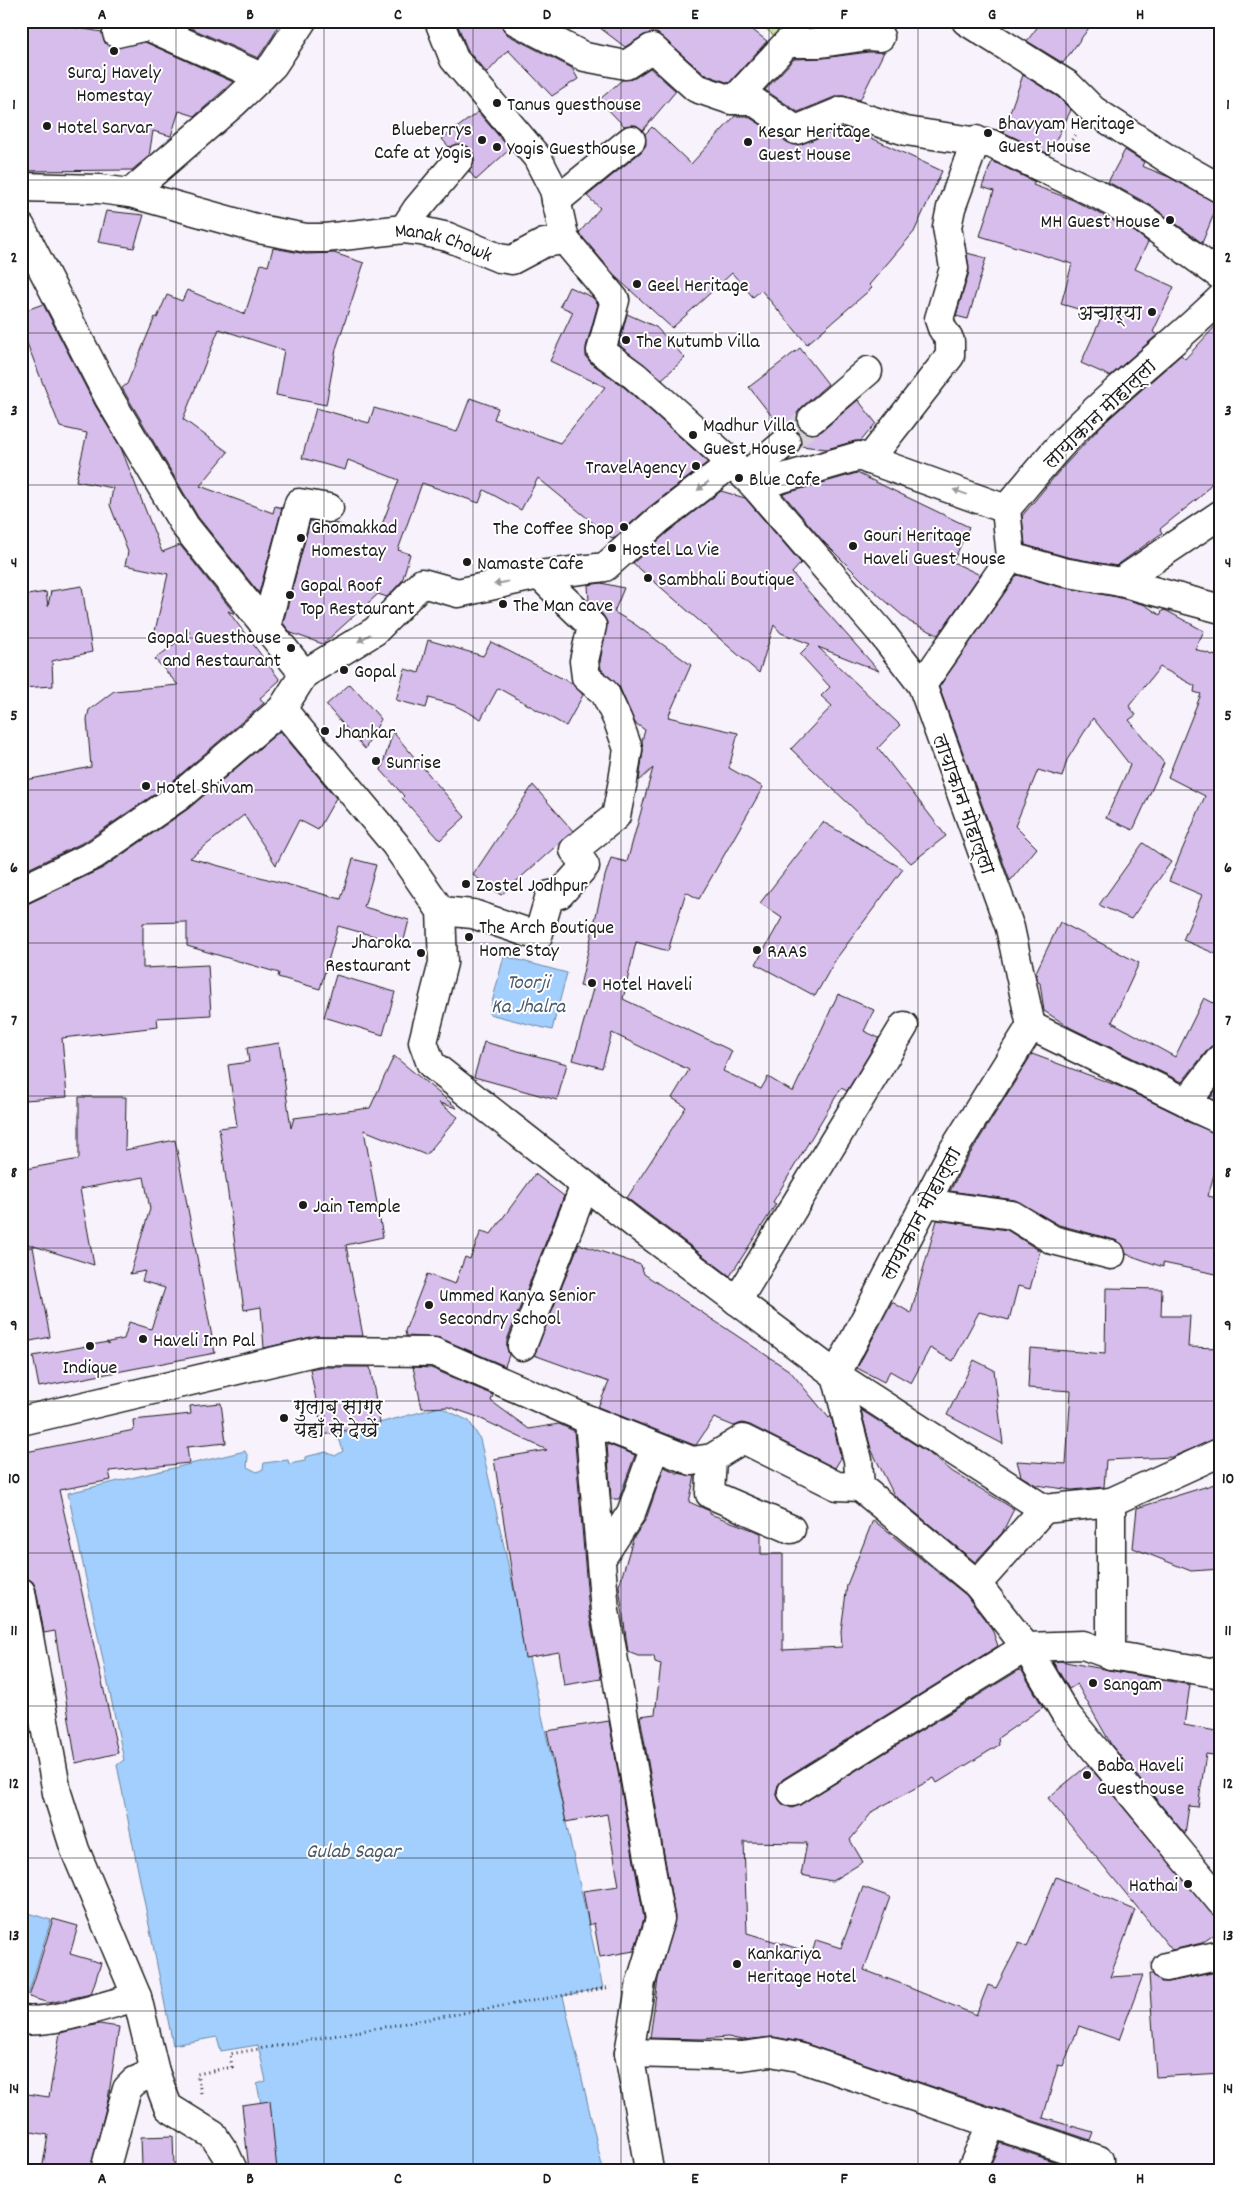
<svg xmlns="http://www.w3.org/2000/svg" width="1242" height="2191" font-family="Dekko,'Playpen Sans Deva',sans-serif">
  <rect width="100%" height="100%" fill="#f7f2fb"/>
  <filter id="ink" filterUnits="userSpaceOnUse"><feTurbulence type="fractalNoise" baseFrequency=".02" numOctaves="2"/><feDisplacementMap in="SourceGraphic" scale="10" xChannelSelector="R" yChannelSelector="G"/><feConvolveMatrix kernelMatrix="1 2 1 2 8 2 1 2 1" color-interpolation-filters="sRGB"/></filter>
  <g filter="url(#ink)">
    <path fill="#c4e39b" stroke="#70805c" d="M757,21H831L821,37L779,40Z"/>
    <path fill="#a2cffd" stroke="#6c87a3" d="M504,956L567,973L552,1030L489,1014Z
      M440,1407L469,1421L480,1439L603,1988L563,1996L603,2170H274L257,2084L266,2081L258,2045L221,2051L217,2037L173,2045L117,1765L124,1760L68,1493L245,1451L248,1457L247,1467L257,1472L263,1469L264,1463L288,1460L289,1464L305,1461V1457L326,1452L335,1456L343,1451L340,1441L335,1437L337,1434Z
      M21,1911L51,1920L28,1995L21,1993Z"/>
    <path fill="#d7bdec" stroke="#1c1c1c" d="M21,21H37L102,32L105,43L113,48L145,42L233,82L195,116L179,111L171,136L153,131L149,156L132,170L21,171V105H23L26,73L21,44Z
      M175,21H280L273,36L258,58Z
      M456,21H500L503,29L508,35L572,68L578,79L552,96L508,50L487,73L468,51Z
      M550,21H573L566,29Z
      M591,21H741L767,41L729,83L704,74L657,33L644,35L625,47Z
      M1042,21H1094L1063,63L1027,41Z
      M869,52H884L860,100L847,96H837L798,112L765,90L794,59L823,58Z
      M650,68L676,91L643,130L636,125L624,126L599,100L622,80L635,78Z
      M1023,75L1058,97L1071,110L1049,154L1003,132Z
      M478,112L510,149L476,180L469,171L474,161L473,153L469,147L461,144L449,147L442,139Z
      M735,116H747L794,145L802,144L843,128L863,134L942,171L914,232L869,285L872,288L807,344L761,290L753,297L732,273L672,328L618,279L579,233L600,208L587,196L641,152L646,145L645,134L652,127L691,164Z
      M1125,150L1144,162L1142,166L1169,177L1218,204L1202,243L1152,206L1108,182Z
      M992,161L1035,182L1033,185L1073,200L1135,232L1148,242L1135,269L1174,287L1153,332L1157,335L1110,376L1081,363L1102,316L1061,304L1072,264L980,236L994,191L982,187Z
      M106,211L144,215L134,248L98,242Z
      M273,248L306,254L334,253L364,263L336,349L326,405L276,395L284,350L219,329L183,419L228,452L200,486L273,513L275,506L282,508L259,593L198,517L122,388L127,384L155,317L157,318L167,295L182,301L187,290L245,314L261,264L268,266Z
      M967,253L986,258L968,319L956,316L969,272Z
      M569,287L592,297L598,304L586,347V357L591,363L625,388L708,462L648,508L613,539L538,478L521,510L484,490L479,503L422,483L398,550L410,554L402,581L387,597L378,594L323,644L291,633L283,623L310,521L334,523L378,535L399,480L348,460L345,470L302,458L316,408L369,423L374,408L457,432L470,398L498,408L494,419L560,443L605,387L550,361L573,312L560,306Z
      M43,304L95,405L121,448L162,552L180,545L235,614L228,611L280,680L260,698L264,703L168,785L86,841L28,869L23,831L21,832V781L91,767L87,719L89,710L114,691L178,685L155,659L190,632L153,640L168,574L125,565L128,552L110,505L113,488L76,481L87,433L60,427L21,328V312Z
      M627,314L656,327L685,358L662,379L619,345Z
      M1221,320V472L1201,496L1160,529L1162,533L1116,566L1067,557L1025,545L1022,516L1060,470L1102,425L1139,392L1181,355L1185,359Z
      M800,348L828,384L802,407L797,413V421L800,429L807,434H814L822,431L858,400L876,423L861,441H855L827,449L801,446V439L798,432L791,427L781,428L749,387Z
      M857,473L969,527L953,562L980,575L938,635L910,622L865,583L823,541L783,494Z
      M721,491L745,498L801,563L792,573L879,671L818,647L900,725L878,748L946,836L911,863L791,749L832,706L821,696L830,687L800,654L810,644L781,633L774,625L759,673L633,563L668,532Z
      M1017,575L1060,587L1117,597L1145,605L1160,615L1163,610L1167,611L1204,631L1195,649L1216,656L1219,647H1221V956L1183,940L1202,895L1169,881L1205,796L1168,777L1201,694L1194,692L1195,686L1160,667L1129,706L1136,715L1129,720L1164,763L1133,830L1106,818L1130,765L1093,718L1067,760L1062,777L1038,770L1015,826L1037,848L1010,881L939,687Z
      M601,583L624,588L614,612L633,623L691,665L668,717L738,733L729,768L763,787L699,899L686,892L668,951L636,942L623,999L732,1051L723,1071L761,1089L768,1077L793,1092L838,994L874,1010L864,1031L879,1038L847,1091L841,1088L773,1202L776,1204L730,1276L627,1198L686,1107L672,1098L689,1070L612,1033L602,1068L573,1060L593,989L580,986L605,876L611,858L627,862L653,768L639,781L643,751L642,741L645,730L635,723L619,686L601,669L600,662L607,622L603,615L589,601L588,585Z
      M82,586L92,652L52,661L53,686L21,688V596L46,592L48,606L51,591Z
      M428,640L483,656L491,642L573,684L583,695L566,726L498,688L481,719L454,705L429,698L426,708L396,700L405,669L419,673Z
      M350,684L381,719L365,749L326,705Z
      M280,731L336,798L318,830L299,820L276,865L244,815L190,858L341,899L353,859L376,865L364,907L409,920L403,944L338,926L320,989L278,977L279,973L187,946V922L143,923V968L208,965L211,1015L157,1018L158,1027L62,1038L67,1097L25,1100L21,1049V907L103,868L188,809Z
      M393,732L465,817L440,840L402,798L404,796L381,770Z
      M533,785L573,831L501,895L473,875Z
      M823,822L903,869L836,959L815,996L756,964L782,918L760,903Z
      M1143,843L1171,862L1131,919L1099,905Z
      M1060,922L1139,963L1112,1022L1175,1057L1204,998L1221,1007V1043L1215,1044L1209,1048L1182,1082L1071,1028L1044,1011L1040,983L1038,982L1036,972Z
      M336,975L395,992L383,1035L324,1017Z
      M484,1042L567,1064L557,1100L474,1077Z
      M279,1043L291,1128L294,1118L370,1108L394,1056L457,1108L439,1103L458,1117L426,1155L364,1130L383,1237L346,1245L363,1336H315L264,1348L261,1307L244,1310L219,1128L237,1126L228,1065L249,1062L247,1048Z
      M1032,1054L1121,1087L1179,1115L1188,1122L1221,1135V1150L1208,1196L1221,1199V1275L1163,1263V1267L1126,1254L1122,1244L1115,1240L1059,1225L1015,1200L950,1191L965,1162Z
      M1221,1084V1103L1210,1098Z
      M79,1097H126L125,1150L175,1140L215,1353L39,1387L33,1356L108,1342V1344L109,1342L124,1339L129,1322L151,1329L165,1288L142,1281L145,1271L130,1274L150,1209L144,1177L80,1189L94,1265L21,1242V1170L79,1159Z
      M535,1174L564,1196L507,1340V1348L509,1355L505,1366L440,1338L406,1336L405,1331L427,1274L455,1284L465,1257L470,1259L481,1231L491,1234Z
      M937,1220L1007,1230L1040,1251L1030,1289L1018,1286L1009,1320L979,1312L953,1361L930,1348L911,1383L890,1371L884,1382L857,1368L892,1302L911,1313Z
      M579,1244L641,1265L644,1274L790,1371L829,1418L831,1416L841,1458L835,1468L750,1425L742,1423L734,1426L714,1418L696,1445H694L598,1407L609,1382L534,1355Z
      M33,1247L50,1337L21,1343V1248Z
      M1106,1288L1162,1289L1161,1316H1190L1188,1347L1221,1348V1437L1172,1457L1106,1460L1104,1487L1072,1490L1036,1485L1021,1476L1017,1461L1066,1464L1071,1391L1028,1388L1030,1348L1105,1354Z
      M974,1360L994,1370L1003,1444L947,1415Z
      M320,1367H370L380,1423L323,1435L310,1369Z
      M413,1367L431,1368L493,1395L491,1401L529,1429L559,1424L574,1431L589,1612L601,1679L564,1685L559,1652L525,1658L494,1459L547,1450L475,1416L449,1407L422,1408Z
      M221,1403L226,1443L187,1447L189,1463L109,1471L111,1480L59,1490L118,1753L76,1763L55,1631L44,1633L36,1589L33,1582L26,1577L21,1548V1453L134,1430L133,1420L191,1414L190,1406Z
      M861,1410L930,1454L953,1472L1014,1509L1002,1533L975,1562L894,1495L871,1449Z
      M607,1444L635,1455L619,1499H611Z
      M664,1467L677,1473L695,1476L689,1502L710,1511V1514L761,1533V1554H783V1650L842,1647L841,1631L847,1585L873,1520L966,1595L992,1629L998,1646L783,1779L778,1785L776,1793L779,1800L784,1805L792,1808L800,1805L1021,1669L1043,1707L998,1738L999,1745L937,1783L934,1778L873,1811L850,1840L863,1862L832,1881L801,1875L807,1843L744,1842L747,1933L812,1953L816,1940L841,1948L863,1887L890,1897L864,1970L910,1987V1988L976,2015L988,1985L996,1988L1019,1943L1027,1947L1056,1877L1135,1910L1110,1977L1143,1975L1119,2040L1079,2026L1063,2066L1058,2065L1043,2118L1093,2132L1090,2140L801,2042L774,2037L742,2040L728,2037L702,2039L650,2038L658,1979L675,1917L640,1716L655,1714L661,1664L655,1662L654,1656H638L628,1652L619,1586L633,1539L646,1519Z
      M1221,1482V1569L1191,1571L1133,1548L1137,1508Z
      M1060,1661L1190,1685L1184,1725L1221,1732V1756L1206,1754L1198,1807L1189,1806L1185,1834L1112,1746L1077,1684L1069,1689L1053,1662Z
      M609,1721L644,1918L634,1951L600,1957L594,1923L589,1925L583,1891L619,1886L607,1814L566,1822L547,1731Z
      M1088,1765L1221,1924V1930L1202,1943L1172,1950L1048,1798Z
      M53,1919L78,1926L70,1954L101,1963L91,1994L49,2003L29,1997Z
      M1221,1971V2073L1156,2077L1149,1974H1153L1161,1982H1169Z
      M99,2024L119,2027L108,2100L90,2170H42L48,2135L21,2130V2093L49,2097L60,2033Z
      M270,2101L277,2170H249L242,2105Z
      M173,2136L174,2166L142,2167L141,2137Z
      M1000,2143L1079,2170H1008L990,2166Z"/>
    <g fill="none" stroke-linecap="round" stroke-linejoin="round">
      <path stroke="#d6d2da" stroke-width="28" stroke-dasharray="28 14" stroke-linecap="butt" d="M786,442L812,419"/>
      <g stroke="#1c1c1c" stroke-width="31">
        <g id="minor">
          <path d="M439,21L454,59L537,157L554,190L565,240L615,300L601,351L635,376L732,463"/>
          <path d="M516,21L585,57L626,65L652,48L696,88L731,100H752L796,130L842,111L906,131L992,144L1097,194L1143,219L1221,276"/>
          <path d="M966,21L1068,85L1093,110L1168,159L1221,189"/>
          <path d="M117,33L147,26L261,77"/>
          <path d="M734,100L787,43H821L868,36L880,37"/>
          <path id="s1" d="M21,187L99,189L130,193L259,229L306,238H325L404,229L421,231L448,237L499,258L512,260L544,243L565,240"/>
          <path d="M130,193L234,103L261,77L273,65L302,21"/>
          <path d="M556,201L631,140"/>
          <path d="M21,227L109,398L185,526L304,674"/>
          <path d="M404,229L417,209L459,159"/>
          <path d="M812,419L868,371"/>
          <path d="M869,460L950,356V341L942,328L939,319L954,268L947,227L951,208L976,140"/>
          <path d="M745,476L786,442"/>
          <path d="M755,486L880,631L922,685"/>
          <path d="M1011,557L1063,572L1120,582L1221,609"/>
          <path d="M1120,582L1221,514"/>
          <path d="M266,627L299,503L329,508"/>
          <path d="M282,709L395,844L441,911L443,963L423,1042L431,1064L635,1224L836,1375L1044,1509L1111,1502L1221,1452"/>
          <path d="M21,890L94,855L178,797L282,709L304,674L375,631L422,583L458,593L539,575L605,567L658,520L732,463L755,486L859,456L1006,509"/>
          <path d="M441,911L473,914L538,936L550,895L560,894L585,866L574,850L616,816L623,781L628,749L618,721L605,693L586,677L584,661L592,626L539,575"/>
          <path d="M1031,1026L1187,1102L1195,1108L1221,1120"/>
          <path d="M1187,1102L1221,1058"/>
          <path d="M925,1203L1012,1215L1053,1240L1111,1255"/>
          <path d="M737,1301L904,1026"/>
          <path d="M522,1346L585,1185"/>
          <path d="M836,1375L951,1154L1031,1026L1010,928L922,685L1011,557L1006,509C1028,483 1050,455 1074,431C1120,384 1174,344 1221,298"/>
          <path d="M836,1375L858,1460L860,1487L977,1584L1026,1647L1065,1713L1221,1902"/>
          <path d="M589,1420L605,1611L660,1919L641,1982L629,2053L649,2170"/>
          <path d="M21,1421L318,1351L434,1352L589,1420L692,1461L712,1458L743,1439L837,1486L860,1487"/>
          <path d="M712,1458L710,1494L791,1529"/>
          <path d="M1111,1502V1655"/>
          <path d="M601,1559L631,1513L655,1447"/>
          <path d="M977,1584L1044,1509"/>
          <path d="M21,1592L57,1793L75,1850L137,1997L155,2072L135,2081L127,2089L105,2170"/>
          <path d="M792,1792L1026,1647L1083,1645L1111,1655L1221,1674"/>
          <path d="M1166,1967L1221,1955"/>
          <path d="M21,2020C53,2024 105,2005 137,1997"/>
          <path d="M629,2053L742,2056L771,2052L798,2057L1099,2160"/>
          <path d="M155,2072L168,2107L213,2135L225,2153L233,2170"/>
          <path d="M971,2170L992,2123"/>
        </g>
      </g>
      <path stroke="#1c1c1c" stroke-width="3" stroke-dasharray="1 4" stroke-linecap="butt" d="M1066,148L1077,133
        M201,2093L197,2074L232,2067L230,2054L611,1987"/>
      <use href="#minor" stroke="#fff" stroke-width="28"/>
    </g>
    <defs><path id="oneway-solid" d="M-6-.8H1V-3.2L6.5 0L1 3.2V.8H-6Z" transform="scale(1.25)"/></defs>
    <g fill="#999">
      <use href="#oneway-solid" transform="translate(703 486) rotate(142)"/>
      <use href="#oneway-solid" transform="translate(960 492) rotate(-160)"/>
      <use href="#oneway-solid" transform="translate(501 583) rotate(168)"/>
      <use href="#oneway-solid" transform="translate(364 638) rotate(149)"/>
    </g>
  </g>
  <path fill="none" stroke="#1c1c1c" stroke-width="1" stroke-opacity="0.55" d="M176,21V2170M324,21V2170M473,21V2170M621,21V2170M769,21V2170M918,21V2170M1066,21V2170M21,180H1221M21,333H1221M21,485H1221M21,638H1221M21,790H1221M21,943H1221M21,1096H1221M21,1248H1221M21,1401H1221M21,1553H1221M21,1706H1221M21,1858H1221M21,2011H1221"/>
  <g fill="#1c1c1c" stroke="#fff" stroke-width="2">
    <circle cx="114" cy="51" r="5"/>
    <circle cx="497" cy="103" r="5"/>
    <circle cx="47" cy="126" r="5"/>
    <circle cx="988" cy="133" r="5"/>
    <circle cx="482" cy="140" r="5"/>
    <circle cx="748" cy="142" r="5"/>
    <circle cx="497" cy="147" r="5"/>
    <circle cx="1170" cy="220" r="5"/>
    <circle cx="637" cy="284" r="5"/>
    <circle cx="1152" cy="312" r="5"/>
    <circle cx="626" cy="340" r="5"/>
    <circle cx="693" cy="435" r="5"/>
    <circle cx="696" cy="466" r="5"/>
    <circle cx="739" cy="478" r="5"/>
    <circle cx="624" cy="527" r="5"/>
    <circle cx="301" cy="538" r="5"/>
    <circle cx="853" cy="546" r="5"/>
    <circle cx="612" cy="548" r="5"/>
    <circle cx="467" cy="562" r="5"/>
    <circle cx="648" cy="578" r="5"/>
    <circle cx="290" cy="595" r="5"/>
    <circle cx="503" cy="604" r="5"/>
    <circle cx="291" cy="648" r="5"/>
    <circle cx="344" cy="670" r="5"/>
    <circle cx="325" cy="731" r="5"/>
    <circle cx="376" cy="761" r="5"/>
    <circle cx="146" cy="786" r="5"/>
    <circle cx="466" cy="884" r="5"/>
    <circle cx="469" cy="937" r="5"/>
    <circle cx="757" cy="950" r="5"/>
    <circle cx="421" cy="953" r="5"/>
    <circle cx="592" cy="983" r="5"/>
    <circle cx="303" cy="1205" r="5"/>
    <circle cx="429" cy="1305" r="5"/>
    <circle cx="143" cy="1339" r="5"/>
    <circle cx="90" cy="1346" r="5"/>
    <circle cx="284" cy="1418" r="5"/>
    <circle cx="1093" cy="1683" r="5"/>
    <circle cx="1087" cy="1775" r="5"/>
    <circle cx="1188" cy="1884" r="5"/>
    <circle cx="737" cy="1964" r="5"/>
  </g>
  <g text-anchor="middle" stroke-width="4" stroke-linejoin="round" paint-order="stroke">
    <g font-size="20" fill="#1c1c1c" stroke="#fff" text-anchor="start">
      <text x="114" y="78" text-anchor="middle">Suraj Havely<tspan x="114" dy="23">Homestay</tspan></text>
      <text x="507" y="110">Tanus guesthouse</text>
      <text x="998" y="129">Bhavyam Heritage<tspan x="998" dy="23">Guest House</tspan></text>
      <text x="57" y="133">Hotel Sarvar</text>
      <text x="472" y="135" text-anchor="end">Blueberrys<tspan x="472" dy="23">Cafe at Yogis</tspan></text>
      <text x="758" y="137">Kesar Heritage<tspan x="758" dy="23">Guest House</tspan></text>
      <text x="507" y="154">Yogis Guesthouse</text>
      <text x="1160" y="227" text-anchor="end">MH Guest House</text>
      <text x="647" y="291">Geel Heritage</text>
      <text x="1142" y="319" text-anchor="end">अचार्या</text>
      <text x="636" y="347">The Kutumb Villa</text>
      <text x="703" y="431">Madhur Villa<tspan x="703" dy="23">Guest House</tspan></text>
      <text x="686" y="473" text-anchor="end">TravelAgency</text>
      <text x="749" y="485">Blue Cafe</text>
      <text x="311" y="533">Ghomakkad<tspan x="311" dy="23">Homestay</tspan></text>
      <text x="614" y="534" text-anchor="end">The Coffee Shop</text>
      <text x="863" y="541">Gouri Heritage<tspan x="863" dy="23">Haveli Guest House</tspan></text>
      <text x="622" y="555">Hostel La Vie</text>
      <text x="477" y="569">Namaste Cafe</text>
      <text x="658" y="585">Sambhali Boutique</text>
      <text x="300" y="591">Gopal Roof<tspan x="300" dy="23">Top Restaurant</tspan></text>
      <text x="513" y="611">The Man cave</text>
      <text x="281" y="643" text-anchor="end">Gopal Guesthouse<tspan x="281" dy="23">and Restaurant</tspan></text>
      <text x="354" y="677">Gopal</text>
      <text x="335" y="738">Jhankar</text>
      <text x="386" y="768">Sunrise</text>
      <text x="156" y="793">Hotel Shivam</text>
      <text x="476" y="891">Zostel Jodhpur</text>
      <text x="479" y="933">The Arch Boutique<tspan x="479" dy="23">Home Stay</tspan></text>
      <text x="411" y="948" text-anchor="end">Jharoka<tspan x="411" dy="23">Restaurant</tspan></text>
      <text x="767" y="957">RAAS</text>
      <text x="602" y="990">Hotel Haveli</text>
      <text x="313" y="1212">Jain Temple</text>
      <text x="439" y="1301">Ummed Kanya Senior<tspan x="439" dy="23">Secondry School</tspan></text>
      <text x="153" y="1346">Haveli Inn Pal</text>
      <text x="90" y="1373" text-anchor="middle">Indique</text>
      <text x="294" y="1413">गुलाब सागर<tspan x="294" dy="23">यहाँ से देखें</tspan></text>
      <text x="1103" y="1690">Sangam</text>
      <text x="1097" y="1771">Baba Haveli<tspan x="1097" dy="23">Guesthouse</tspan></text>
      <text x="1178" y="1891" text-anchor="end">Hathai</text>
      <text x="747" y="1959">Kankariya<tspan x="747" dy="23">Heritage Hotel</tspan></text>
    </g>
    <g font-size="20" fill="#1c1c1c" stroke="#fff">
      <text dy="7" stroke="none"><textPath href="#s1" startOffset="431">Manak Chowk</textPath></text>
      <text transform="translate(1099 413) rotate(-44)" y="7">लायाकान मोहाल्ला</text>
      <text transform="translate(965 804) rotate(70)" y="7">लायाकान मोहाल्ला</text>
      <text transform="translate(920 1213) rotate(-62)" y="7">लायाकान मोहाल्ला</text>
    </g>
    <g font-size="21" font-style="italic" fill="#4b5b6b" stroke="#fff">
      <text x="528" y="988">Toorji<tspan x="528" dy="24">Ka Jhalra</tspan></text>
      <text x="353" y="1857">Gulab Sagar</text>
    </g>
  </g>
  <rect width="1242" height="2191" fill="none" stroke="#fff" stroke-width="55"/>
  <rect x="28" y="28" width="1186" height="2136" fill="none" stroke="#1c1c1c" stroke-width="2"/>
  <g font-size="16" text-anchor="middle" font-weight="bold" fill="#1c1c1c">
    <text x="102" y="19">A</text>
    <text x="250" y="19">B</text>
    <text x="398" y="19">C</text>
    <text x="547" y="19">D</text>
    <text x="695" y="19">E</text>
    <text x="844" y="19">F</text>
    <text x="992" y="19">G</text>
    <text x="1140" y="19">H</text>
    <text x="14" y="109">1</text>
    <text x="1228" y="109">1</text>
    <text x="14" y="262">2</text>
    <text x="1228" y="262">2</text>
    <text x="14" y="415">3</text>
    <text x="1228" y="415">3</text>
    <text x="14" y="567">4</text>
    <text x="1228" y="567">4</text>
    <text x="14" y="720">5</text>
    <text x="1228" y="720">5</text>
    <text x="14" y="872">6</text>
    <text x="1228" y="872">6</text>
    <text x="14" y="1025">7</text>
    <text x="1228" y="1025">7</text>
    <text x="14" y="1177">8</text>
    <text x="1228" y="1177">8</text>
    <text x="14" y="1330">9</text>
    <text x="1228" y="1330">9</text>
    <text x="14" y="1483">10</text>
    <text x="1228" y="1483">10</text>
    <text x="14" y="1635">11</text>
    <text x="1228" y="1635">11</text>
    <text x="14" y="1788">12</text>
    <text x="1228" y="1788">12</text>
    <text x="14" y="1940">13</text>
    <text x="1228" y="1940">13</text>
    <text x="14" y="2093">14</text>
    <text x="1228" y="2093">14</text>
    <text x="102" y="2183">A</text>
    <text x="250" y="2183">B</text>
    <text x="398" y="2183">C</text>
    <text x="547" y="2183">D</text>
    <text x="695" y="2183">E</text>
    <text x="844" y="2183">F</text>
    <text x="992" y="2183">G</text>
    <text x="1140" y="2183">H</text>
  </g>
</svg>
